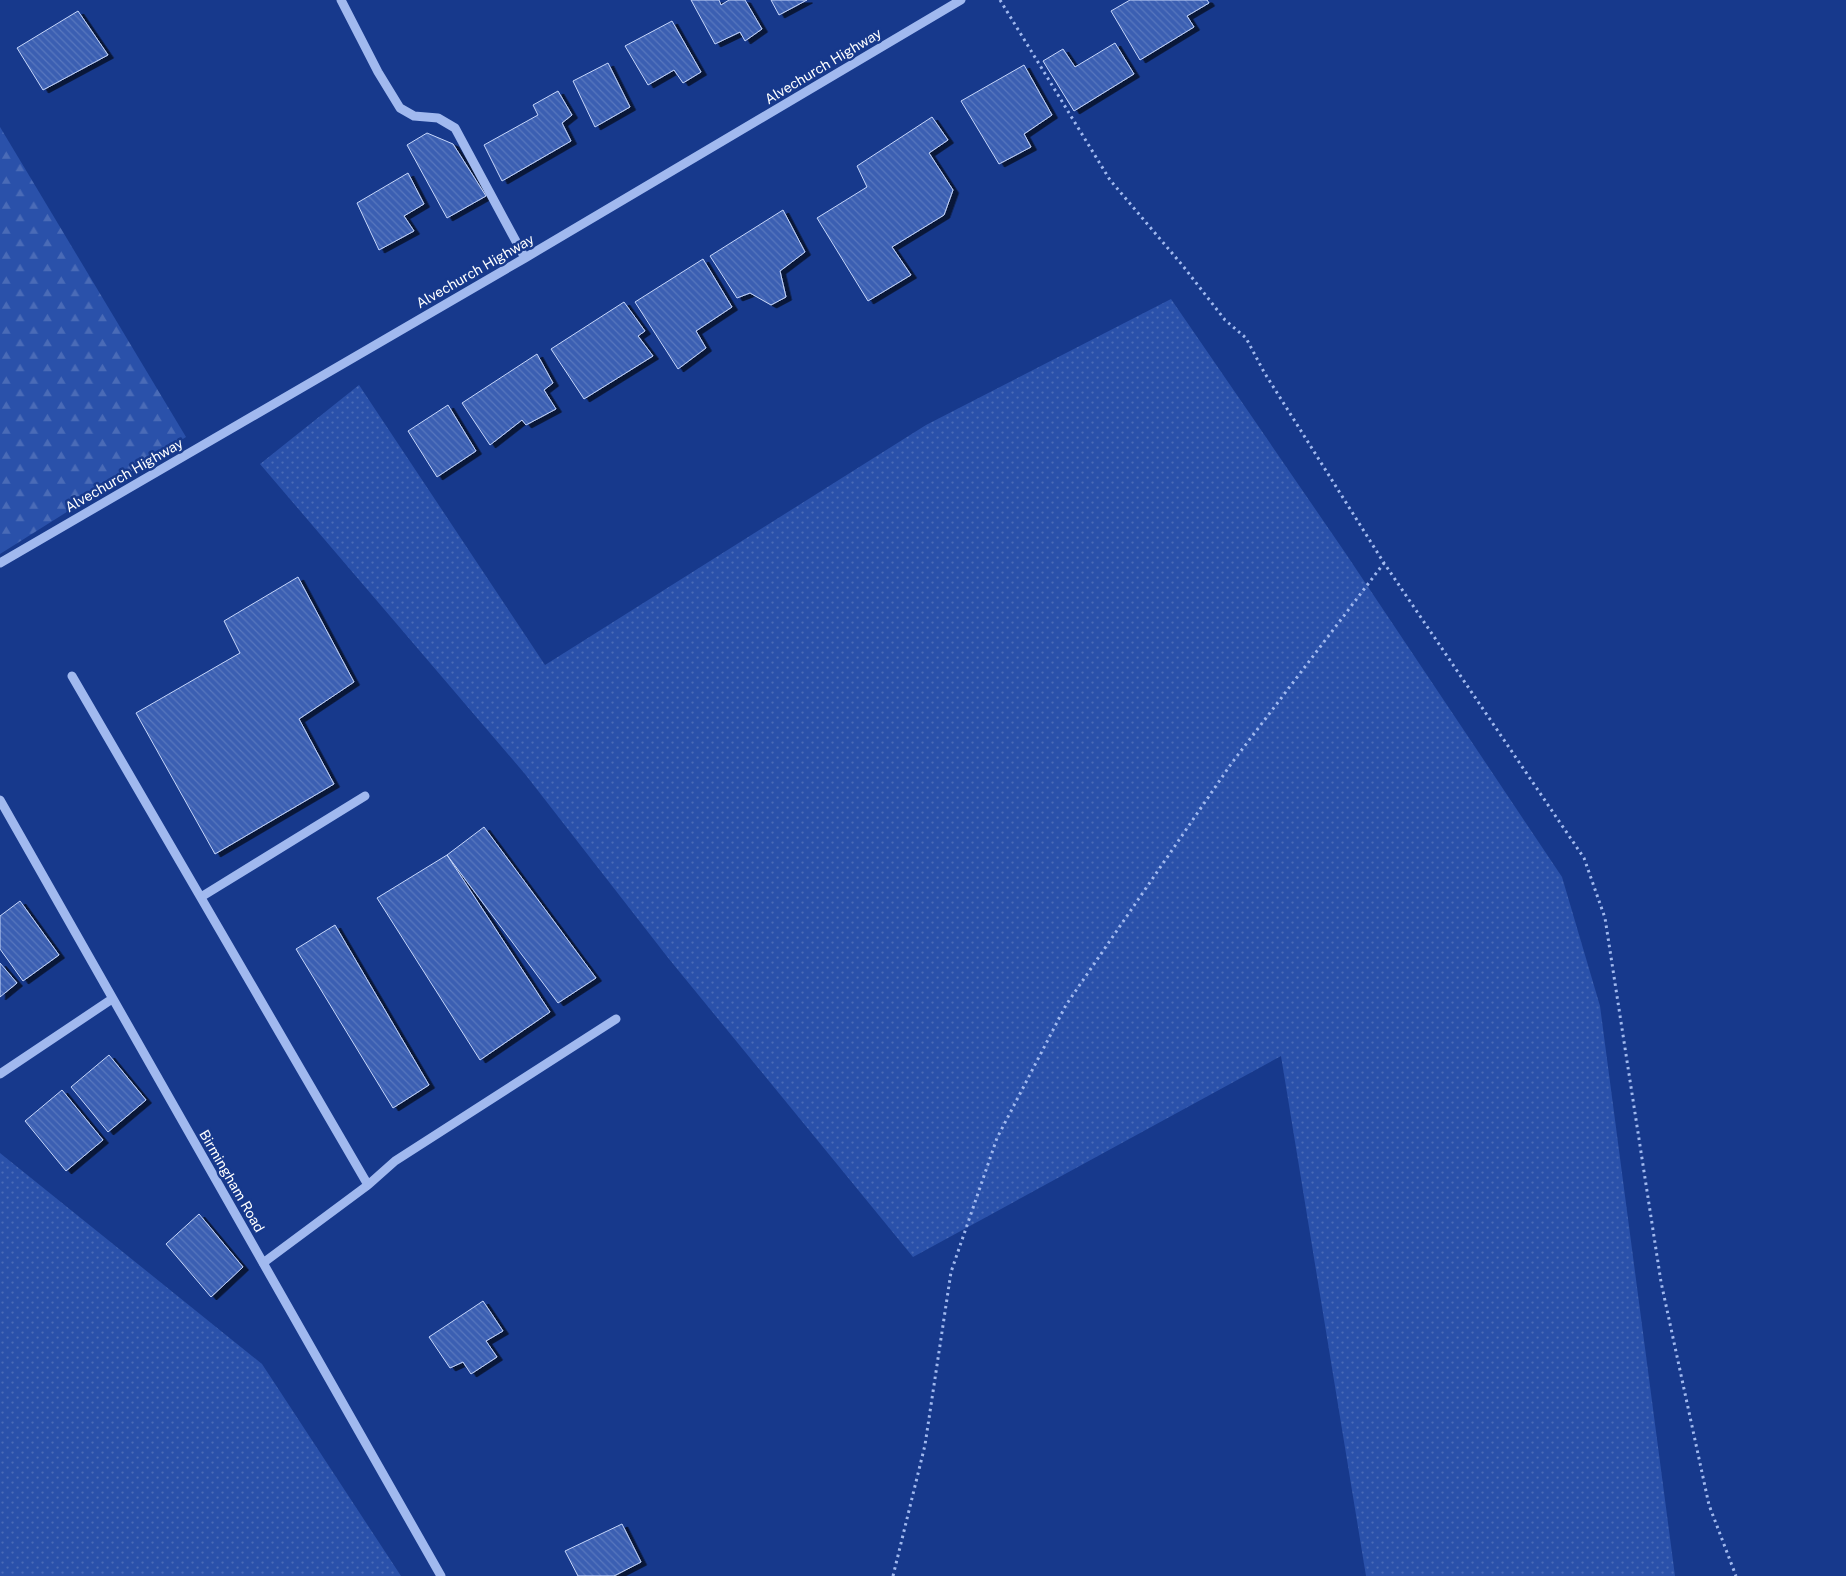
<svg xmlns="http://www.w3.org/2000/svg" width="1846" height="1576" font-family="'Public Sans',sans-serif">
  <defs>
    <pattern id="grass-dots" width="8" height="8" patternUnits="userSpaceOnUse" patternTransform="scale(1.25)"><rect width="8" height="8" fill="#2a51aa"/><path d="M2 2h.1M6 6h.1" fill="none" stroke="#4a6bb7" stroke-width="1.8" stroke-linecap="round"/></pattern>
    <pattern id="forest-firs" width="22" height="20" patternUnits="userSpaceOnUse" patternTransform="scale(1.25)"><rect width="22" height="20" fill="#2a51aa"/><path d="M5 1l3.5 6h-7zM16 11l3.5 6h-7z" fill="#4a6bb7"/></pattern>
    <pattern id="building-back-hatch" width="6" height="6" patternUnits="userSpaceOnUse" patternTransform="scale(1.25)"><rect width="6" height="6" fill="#3b5fb2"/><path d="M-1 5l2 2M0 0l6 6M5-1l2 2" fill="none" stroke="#5877be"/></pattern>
    <filter id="shadow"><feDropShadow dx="5.5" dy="3" stdDeviation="0" flood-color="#0009"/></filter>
  </defs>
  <rect width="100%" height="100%" fill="#17398c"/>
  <path fill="url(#grass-dots)" d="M1171,299L1344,551L1562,877L1600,1006L1675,1576H1366L1281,1056L913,1257L669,959L525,774L260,464L359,385L545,665L926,425Z
    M0,1153L262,1364L401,1576H0Z"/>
  <path fill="url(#forest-firs)" d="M0,127L186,437L0,554Z"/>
  <path fill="url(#building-back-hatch)" stroke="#c7d7fb" filter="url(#shadow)" d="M691,0H719L721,5L729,0H745L762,29L745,41L740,32L715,44Z
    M771,0H807L779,15Z
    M1130,0H1207L1209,3L1187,16L1194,27L1140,60L1111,11Z
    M78,11L108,55L43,90L17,48Z
    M672,21L701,72L683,83L674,70L648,85L625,46Z
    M1115,43L1134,74L1074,111L1043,61L1063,49L1075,67Z
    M608,63L630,107L595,127L573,81Z
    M1024,65L1052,115L1024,134L1031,147L999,164L961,101Z
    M558,91L572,115L562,123L571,141L502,181L484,145L538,115L533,105Z
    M932,117L948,140L929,153L953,190L944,215L892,247L911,275L868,301L817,218L867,187L857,166Z
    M427,133L453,144L486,196L447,218L407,145Z
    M408,173L424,204L404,216L414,231L379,250L357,203Z
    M783,210L805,252L780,271L786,297L771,305L750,293L737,298L710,256Z
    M703,259L732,307L696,331L706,348L678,369L635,302Z
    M624,302L645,331L638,336L653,356L584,399L551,349Z
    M537,354L553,383L544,390L556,409L526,425L522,420L490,445L462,403Z
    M448,405L476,451L437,477L408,431Z
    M298,577L354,682L299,719L334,784L215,854L136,713L240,653L224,621Z
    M484,827L596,978L558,1003L447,855Z
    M447,855L550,1012L480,1060L377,898Z
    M20,901L59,955L23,981L0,949V916Z
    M335,925L429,1085L393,1108L296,949Z
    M0,963L17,983L0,997Z
    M109,1055L146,1100L108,1132L71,1087Z
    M62,1090L103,1140L66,1171L25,1121Z
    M199,1214L243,1267L211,1297L166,1244Z
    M483,1301L503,1331L486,1341L497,1357L471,1374L463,1362L450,1368L429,1337Z
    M622,1524L641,1562L614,1576H578L565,1551Z"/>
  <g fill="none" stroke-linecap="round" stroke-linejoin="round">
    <path stroke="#a1b9ef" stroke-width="3" stroke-dasharray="2.5 4" stroke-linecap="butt" d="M1000,0L1110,180L1183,266L1225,320L1246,338L1264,372L1384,563L1584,858L1605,918L1661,1282L1709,1505L1736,1576
      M893,1576L925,1445L951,1272L997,1138L1066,1005L1231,764L1384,563"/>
    <path stroke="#a1b9ef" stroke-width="9" d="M341,0L378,72L400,108L414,116L438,118L455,128L525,258
      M0,563L525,258L961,0
      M72,676L368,1185L263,1263
      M0,800L441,1576
      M201,897L365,796
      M0,1074L112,999
      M368,1185L395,1161L616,1019"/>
  </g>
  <g text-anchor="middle" stroke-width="5" stroke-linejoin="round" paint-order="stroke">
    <g font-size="14" fill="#fff" stroke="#17398c">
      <text transform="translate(823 66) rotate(-31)" y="5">Alvechurch Highway</text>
      <text transform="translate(475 271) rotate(-30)" y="5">Alvechurch Highway</text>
      <text transform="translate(124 475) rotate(-30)" y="5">Alvechurch Highway</text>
      <text transform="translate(232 1181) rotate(60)" y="5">Birmingham Road</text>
    </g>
  </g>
</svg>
